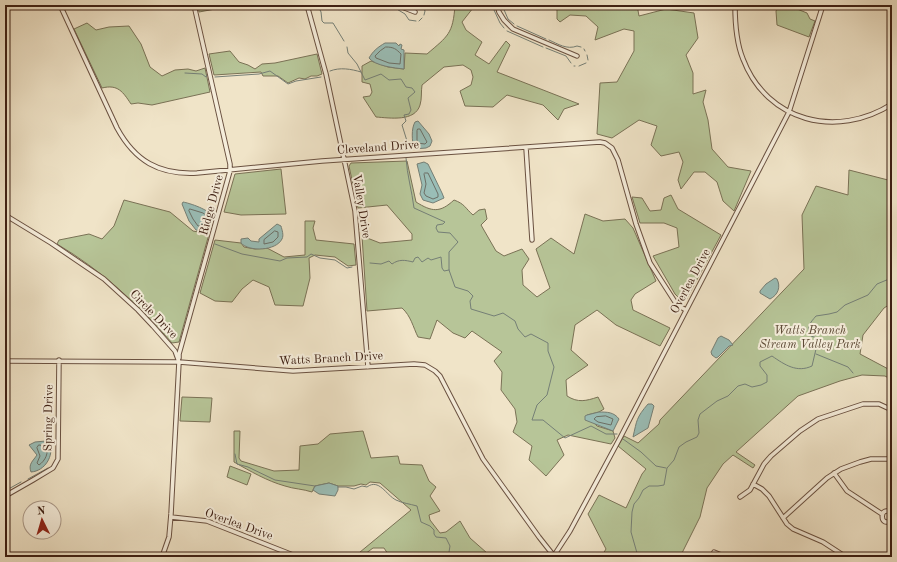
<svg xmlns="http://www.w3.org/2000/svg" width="897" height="562" font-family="'Old Standard TT',serif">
  <rect width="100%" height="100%" fill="#f0e4c8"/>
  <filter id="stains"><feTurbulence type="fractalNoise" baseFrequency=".005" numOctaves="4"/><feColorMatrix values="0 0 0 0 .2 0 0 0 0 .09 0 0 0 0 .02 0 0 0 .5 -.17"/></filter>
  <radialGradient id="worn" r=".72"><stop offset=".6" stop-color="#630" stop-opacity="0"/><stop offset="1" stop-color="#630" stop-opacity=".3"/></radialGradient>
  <path fill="#b7c598" stroke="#7a7256" d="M198,5H226V7L199,12Z
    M455,5H470L473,8L462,22L466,30L482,42L475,55L489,64L506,41L510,45L497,72L579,104L564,109L558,120L543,105L507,95L493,107L465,106L460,91L471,85L473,77L471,70L463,65L444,67L422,85C421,91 422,99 420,105C415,122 390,118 376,117L363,97L370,96L372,92L370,84L362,82V66L371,61L388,67L404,69L405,53L427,54C448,36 453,34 455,5Z
    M551,5H637L639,16L666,9L694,13L698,38L686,55L693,73V94L706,90L703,102L708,120L712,149L728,167L751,171L734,211L723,201L717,182L705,172H694L681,189L678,180L683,162L679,152L661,156L651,145L657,126L639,120L612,138L597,134L600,83L617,82L634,51V31L624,29L595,40L598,27L586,16L570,15L560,22L557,19V10Z
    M779,5H787L807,13L810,19L815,21L809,37L777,25L776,11Z
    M87,23L96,30L109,27L129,26L141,44L150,67L162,76L175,70L188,69L196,71L205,68L210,92L152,105L138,103L131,104C123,92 118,84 102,88L74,29Z
    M230,51L239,62L248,65L255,69L262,64L275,63L317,54L322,74L317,76H311L305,79L299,78L288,83L278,76H263L261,72L214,75L209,54Z
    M407,161L416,202C432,212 440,213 454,200C465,204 465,208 473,215L479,210L485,209L487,219L481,225L496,251L504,256L522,249L529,259L522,270L523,285L537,297L550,288L536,249L551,238L574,254L585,214L603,221L625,219L633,228L656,281L635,294L631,300L633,310L670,328L660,346L616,325L597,310L575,325L571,350L588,365L566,380L567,396C578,403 586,401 598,397L604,409L599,412L587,415L597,426L613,431L615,438L611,444L568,435L557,440L564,455L546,476L529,460L532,446L513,432L517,422L515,409L501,390L502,372L494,361L502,352L472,331L465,338L453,333L437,320L430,339L418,337C413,327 411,316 402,308L367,311L362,236L380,243L412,240V234L387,205L358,208L349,166L351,163Z
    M281,169L286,214L241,215L224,212L235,174Z
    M849,170L888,180L892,178V303L884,308L863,335L860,354L892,371V380L885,376L862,375L840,381L798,396L736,452L755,465L753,468L733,455L723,464L707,488L700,517L680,557H601L606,549L588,514L599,495L626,508L642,474L646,469L618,446L624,436L638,443L659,424L660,420L804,269L802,215L816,186L848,195Z
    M671,195L678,209L721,235L686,300L682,301L675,294L653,256L679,247L677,228L664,223H640L632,197L642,198L650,211L661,210L664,198Z
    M124,200L170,212L193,231L209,234L179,342L172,343C138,304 101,270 57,244L59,240L89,234L102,239L114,226Z
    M305,221H315L313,228L316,240L354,244L356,265L348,266L335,257L315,255L309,258L310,278L303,306L275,305L269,287L253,280L242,289L232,302L215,301L200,293L215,240L241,243L244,247L255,249L267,248L284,257L305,255Z
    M182,397L212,398L210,422L180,421Z
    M234,431H240L239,458L241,461L274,471L299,470L300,446L318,444L330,434L363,431L371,458L398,456L400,464L422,465L429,481L436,487L430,496L440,511L429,515L430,520L440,533L446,532L460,521L470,538L487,553L488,557H390L384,548H373L361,557H354L411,510L380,483L370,482L366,485L361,484L354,486H338L329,483L315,486L312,492C303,489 294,489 285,486C267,481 250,471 234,462Z
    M230,466L251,474L247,485L227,477Z"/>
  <path fill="#9abeb7" stroke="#757f76" d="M385,43H396L399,46L400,44L402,45L401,49L404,50V69C395,68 375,66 369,58C373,51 378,47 385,43Z
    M418,121L429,134L432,141L430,146L426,148L414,149C412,141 411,129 415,122Z
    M424,162L428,164L442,193L444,198L433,203L423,200L420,194L422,185L417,164Z
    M183,202C189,203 211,210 212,217C212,221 209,227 208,230L205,232L196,230L189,221L182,204Z
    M277,224L281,226C282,230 284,235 282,239C276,251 249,252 241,243V239L248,238L251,241L259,242V239Z
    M775,278L777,279C781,287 778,295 770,299L760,293V291L766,284Z
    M721,336L729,340L733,345L729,346L718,357L716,358L712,355L711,352L718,338Z
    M648,404H652L654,406L648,428L633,437C637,420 636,418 648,404Z
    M599,412C607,412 614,412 619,419L613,431L585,420V416L587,415Z
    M46,441L50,443C54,456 45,471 31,472C28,464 33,461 37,455L29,445L35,442Z
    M329,483L338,486V490L335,496L319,494L313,490L315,486Z"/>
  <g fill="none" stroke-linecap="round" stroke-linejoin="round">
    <path stroke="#6c6f66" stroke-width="1" d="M386,47C394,47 396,49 401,54L400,64L389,63L376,58L375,56L380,51Z
      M418,129H420L427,142L425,144L417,143V131Z
      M425,173H428L438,194V197L433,199L426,196L424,193L426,184L424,174Z
      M190,209L203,213L207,216L205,227L198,226L193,219L189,211Z
      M275,231L278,232V237L273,242L264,244V240Z
      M606,416L613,419L611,425L598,422L594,419L596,417Z
      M39,445L45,446C50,452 45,461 39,465L37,463L40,456L37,448Z"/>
    <path stroke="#757f76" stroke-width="1" d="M390,5L405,14L409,20L416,21
      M423,5L425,11L424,15
      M493,5V7
      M502,5L508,19L514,24
      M884,5L885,9L892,11
      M319,6L320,10L321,12L322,21L324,23H333L344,41
      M494,10L500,23L504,28
      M419,21L422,18
      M517,26L546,39
      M507,31L543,47
      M549,40C558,44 567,50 577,46L581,47
      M347,47L348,53L357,64L365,80L381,74L389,80L401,79L406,87L412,88L415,92L408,98L411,110L409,114L404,115L406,121L402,125L407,141L405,149
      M546,48L566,56L571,63
      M584,49L585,51
      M587,55L588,60
      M574,66H575
      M579,66L586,63
      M330,71C340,67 351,69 361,72
      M185,73L202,74L206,77L207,75
      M215,77L259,74L270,71L288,84L296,81L321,77
      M406,158C407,175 412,191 414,208L445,222L443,224L437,225L436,228L438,232L450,233L458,242L449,252V270L455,287L468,291L473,296L470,301L471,309L494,316L503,313L515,321L518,329L525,337L531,334L548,343V351L554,367L547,395L537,405L532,420H543L565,438L591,426L606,434H617
      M215,244L242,254L280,261L287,258L307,257L311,254L320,258L335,260L347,268L352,267
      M370,263L381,264L389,261L392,264C399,259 405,260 413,262L415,258L418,257L422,262L428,258L431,260L441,257L442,268L444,271L449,270
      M816,354L848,367L853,373
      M623,439L641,452L656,466L666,468
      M235,454L237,464L248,467L275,480L315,486
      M28,479L48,468
      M338,487H346L354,489L362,486L367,487C379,478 386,495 396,500C402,503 410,504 417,506L421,522L430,526L434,530V534L436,537L446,538L450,546L449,552L455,557
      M5,491L21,482
      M636,557L637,553L631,532L632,512L634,504L639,498L643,490L649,486H658L664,485L667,468L674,460L679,447L686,442L697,437L699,433L698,420L700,414L717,401L728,396L738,386L745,384L752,387L761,385L767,382V375L760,366V362L772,356C785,365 797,373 812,366L816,349L820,342L817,338L811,336C806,327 810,323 816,316L829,314L837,312L845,305L868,295L877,284L889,279L892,276"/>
    <g stroke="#6a5141" stroke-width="5.5">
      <path id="street" d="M60,5L117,128C135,161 159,175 197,173L322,161L600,142L605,143L612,148L618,160L636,224L650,263L677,305L686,310
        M307,5L326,74L355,211L368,367
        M397,5L415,12
        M497,5L499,12L504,20L513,29L577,56
        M735,5C735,23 736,42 743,59C767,122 837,139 892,104
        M5,119L7,121
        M526,148L532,240
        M5,215L51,243L104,279L138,310L153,326L175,351L179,362L171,514L169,537L162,557
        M179,358V354L230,171V164L194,5
        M5,361L179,362L293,371L414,364L425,365L435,371L440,376L483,459L539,537L554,556
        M834,473L847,491L882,514
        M753,484L762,489L769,496L787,524L793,529L823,542L846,557
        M5,496L33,480L53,468L58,459L59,360
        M740,497L750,490L764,464L771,456L800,431L818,419L863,404H879L892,410
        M892,514C879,502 879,531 892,519
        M171,517L207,521L298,557
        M783,518L827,478L841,469L860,462L871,459H892
        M714,552L726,557
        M553,557L570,531L620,438L789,112L823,5"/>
    </g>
    <use href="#street" stroke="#f5eddb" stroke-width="3.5"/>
  </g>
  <g text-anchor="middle" stroke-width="4" stroke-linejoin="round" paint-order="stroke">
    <g font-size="12" fill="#3e2014" stroke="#f5eddb">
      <text transform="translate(378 147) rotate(-4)" y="4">Cleveland Drive</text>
      <text transform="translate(211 205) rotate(-75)" y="4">Ridge Drive</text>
      <text transform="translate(362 206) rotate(81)" y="4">Valley Drive</text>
      <text transform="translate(690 281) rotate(-62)" y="4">Overlea Drive</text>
      <text transform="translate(154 314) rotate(46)" y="4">Circle Drive</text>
      <text transform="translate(331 358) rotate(-3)" y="4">Watts Branch Drive</text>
      <text transform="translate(48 418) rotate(-89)" y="4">Spring Drive</text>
      <text transform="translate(239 524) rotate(20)" y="4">Overlea Drive</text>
    </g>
    <g font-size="12" font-style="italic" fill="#5c4935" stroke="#f5eddb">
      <text x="810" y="334">Watts Branch<tspan x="810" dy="14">Stream Valley Park</tspan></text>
    </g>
  </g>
  <rect width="897" height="562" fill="none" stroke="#f0e4c8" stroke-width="20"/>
  <rect x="6" y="6" width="885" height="550" fill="none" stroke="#3e2014" stroke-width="2"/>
  <rect x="10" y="10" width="877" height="542" fill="none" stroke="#3e2014"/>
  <g transform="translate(42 520) rotate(355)"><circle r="19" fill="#f5eddb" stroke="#ac9b8b"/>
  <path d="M0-3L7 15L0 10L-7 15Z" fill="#8f2418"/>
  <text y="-6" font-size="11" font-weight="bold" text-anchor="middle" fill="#3e2014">N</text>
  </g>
  <rect width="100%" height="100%" filter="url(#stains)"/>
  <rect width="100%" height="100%" fill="url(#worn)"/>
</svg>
